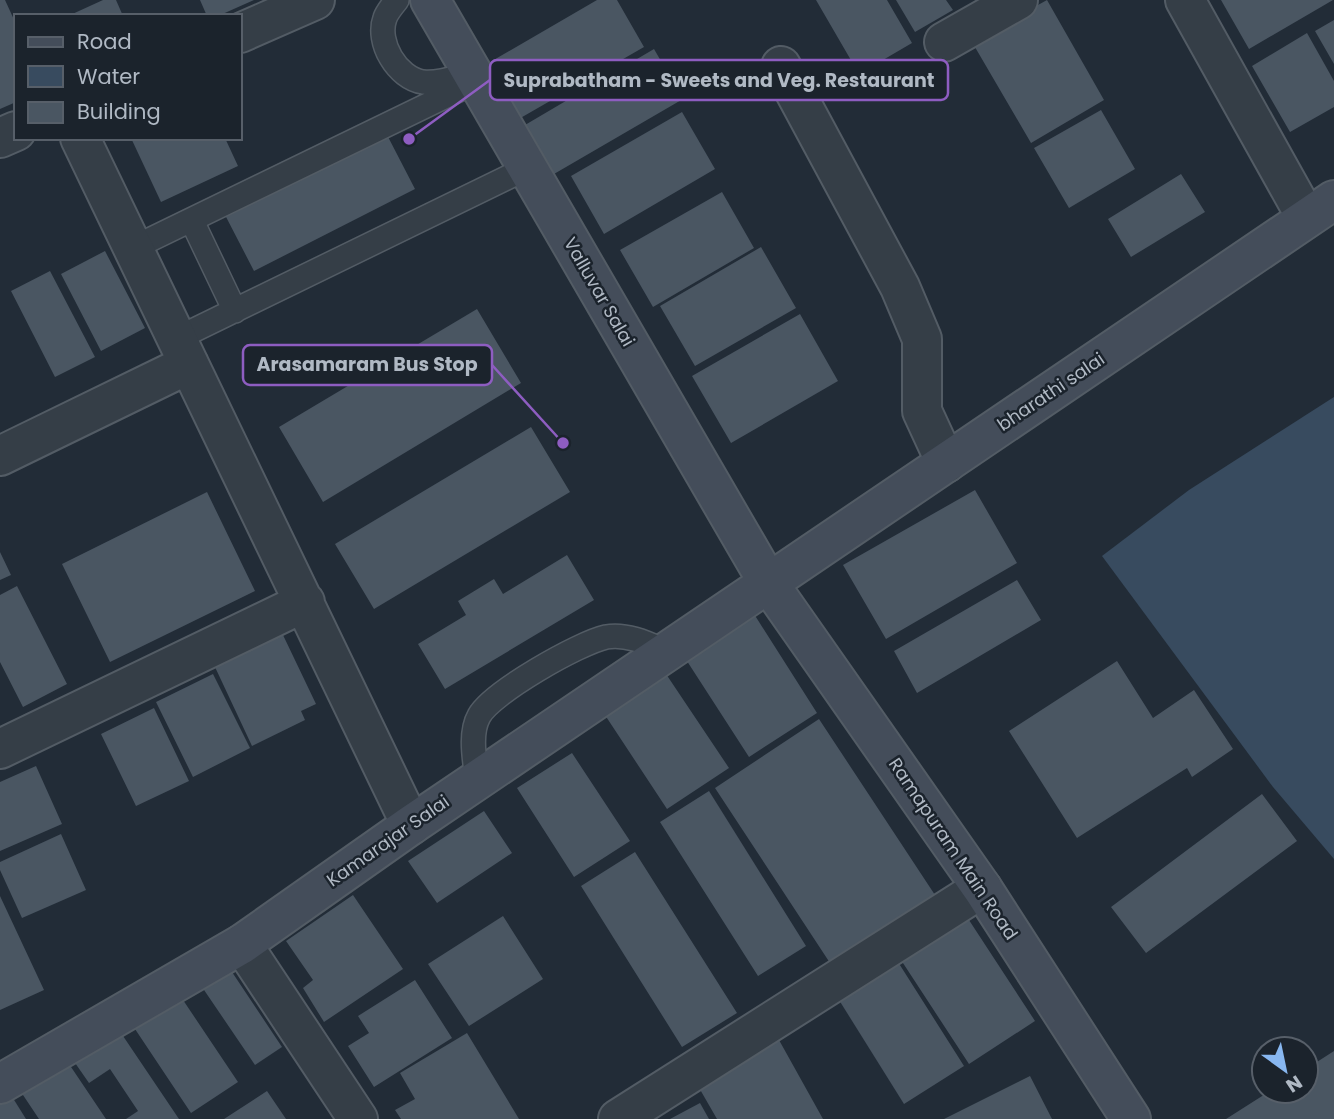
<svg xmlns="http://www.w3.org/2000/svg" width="1334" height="1119" font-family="Poppins,sans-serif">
  <rect width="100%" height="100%" fill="#222c37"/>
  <path fill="#384b5f" d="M1334,397V859L1273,787L1102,556L1189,490Z"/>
  <path fill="#4a5662" d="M0,0H5L16,24V102L0,109Z
    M103,0H116L123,16H68Z
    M200,0H254L218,16H207Z
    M597,0H617L644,47L517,120L485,65Z
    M816,0H887L912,43L859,74Z
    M896,0H946L953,10L915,32Z
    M1047,0L1104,100L1031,143L972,42Z
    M1221,0H1333L1249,49Z
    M1334,20V64L1315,31Z
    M1307,33L1334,81V107L1290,132L1252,66Z
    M654,49L683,99L554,174L525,125Z
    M1101,110L1135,169L1069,208L1034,148Z
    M682,112L715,169L604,234L571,176Z
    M385,131L415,189L254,271L224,213Z
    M131,138H225L238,166L161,202Z
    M1181,174L1205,212L1131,257L1108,219Z
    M722,192L754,248L653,307L620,250Z
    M761,247L796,308L695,366L660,306Z
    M105,251L145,328L101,351L61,274Z
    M50,271L95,357L55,377L11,291Z
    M477,309L521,383L323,502L279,427Z
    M800,314L838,381L731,443L692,376Z
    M531,427L570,492L374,609L335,544Z
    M975,490L1017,563L886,639L843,565Z
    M207,492L255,591L110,662L62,564Z
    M0,552L11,575L0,580Z
    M567,555L594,600L445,689L418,644L466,615L458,601L494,579L503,594Z
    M1017,580L1041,620L917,693L894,651Z
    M17,586L67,684L23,707L0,662V595Z
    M754,614L817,713L749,757L685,658Z
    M283,635L316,704L301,711L305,720L252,746L215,667Z
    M1117,661L1153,718L1194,690L1233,749L1192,777L1187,768L1077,838L1009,731Z
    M662,668L729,768L667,809L601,709Z
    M213,674L250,748L193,777L156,702Z
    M154,708L189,781L136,806L101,734Z
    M819,719L935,895L830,963L715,788Z
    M572,753L630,841L574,877L517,788Z
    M36,766L62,824L0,851V782Z
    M709,791L806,946L758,976L660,822Z
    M1262,794L1297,841L1146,953L1111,907Z
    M484,811L512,853L437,903L408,861Z
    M61,834L86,890L22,918L0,870V862Z
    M635,852L737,1013L682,1047L581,886Z
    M353,895L403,969L324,1022L303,988L313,980L286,941Z
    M0,896L44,990L0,1010Z
    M503,916L543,979L469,1026L428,964Z
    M967,917L1035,1021L969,1064L901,960Z
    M898,962L964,1066L904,1104L839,1000Z
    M230,969L282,1047L255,1065L202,987Z
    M415,980L452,1038L374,1087L348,1046L369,1033L358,1016Z
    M177,991L238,1082L191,1113L131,1023Z
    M119,1030L179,1119H126L138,1111L110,1069L89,1083L73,1060Z
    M467,1033L519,1119H401L395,1110L415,1099L400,1073Z
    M779,1040L823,1119H717L698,1086Z
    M1334,1051V1119H1226L1270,1091H1306V1069Z
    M65,1058L106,1119H39L19,1089Z
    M1030,1076L1052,1119H944Z
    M267,1091L286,1119H224Z
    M11,1095L26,1119H0V1102Z
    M700,1103L709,1119H670Z"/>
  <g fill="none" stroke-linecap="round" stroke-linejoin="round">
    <g stroke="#535c65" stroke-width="26">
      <path id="lane" d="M397,0C393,5 387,12 385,18C376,42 397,78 423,82C439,84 456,77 472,73
        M192,221L235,311
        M133,248L477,81
        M176,339L527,168
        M477,780C475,761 469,734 479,716C491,693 579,643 606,637C627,633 649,644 667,652"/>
    </g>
    <g stroke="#535c65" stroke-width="42">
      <path id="street" d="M1185,0L1306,217
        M240,33L315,0
        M944,42L1018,0
        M781,66L900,287L922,339V411L946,463
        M0,138L16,131
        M80,138L411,825
        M0,456L189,364
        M0,749L305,602
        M242,944L358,1119
        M618,1119L982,888"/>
    </g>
    <g stroke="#535c65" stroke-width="42">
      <path id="secondary" d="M430,0L769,584L982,888L1131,1119
        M0,1084L242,944L411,825L1334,200"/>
    </g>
    <use href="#lane" stroke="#353e47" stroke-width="23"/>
    <use href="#street" stroke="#353e47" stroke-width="38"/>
    <use href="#secondary" stroke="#444d5a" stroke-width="38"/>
  </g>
  <g text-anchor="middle" stroke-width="5" stroke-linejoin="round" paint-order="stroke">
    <g font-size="18" fill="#b0b9c4" stroke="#1b232c">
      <text transform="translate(599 292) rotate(60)" y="6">Valluvar Salai</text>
      <text transform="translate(1051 392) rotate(-34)" y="6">bharathi salai</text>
      <text transform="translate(388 841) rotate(-35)" y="6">Kamarajar Salai</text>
      <text transform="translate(953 849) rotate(56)" y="6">Ramapuram Main Road</text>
    </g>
  </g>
  <path fill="none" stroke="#8e5dc1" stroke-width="2.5" d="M409 139L490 80M563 443L492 365"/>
  <g fill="#8e5dc1" stroke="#1b232c" stroke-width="2.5">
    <circle cx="409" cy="139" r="7"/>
    <circle cx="563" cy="443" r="7"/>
  </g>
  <g fill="#1b232c" stroke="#8e5dc1" stroke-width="2.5">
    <rect x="490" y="60" width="458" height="40" rx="7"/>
    <rect x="243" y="345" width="249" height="40" rx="7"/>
  </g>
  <g font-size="19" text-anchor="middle" font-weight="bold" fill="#b0b9c4">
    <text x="719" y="87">Suprabatham - Sweets and Veg. Restaurant</text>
    <text x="367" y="371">Arasamaram Bus Stop</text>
  </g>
  <rect x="14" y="14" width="228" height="126" fill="#1b232c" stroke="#575f69" stroke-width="2"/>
  <rect x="28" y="37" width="35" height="10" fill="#444d5a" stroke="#575f69" stroke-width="2"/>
  <text x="77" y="49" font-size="21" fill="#b0b9c4">Road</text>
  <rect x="28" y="66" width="35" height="21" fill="#384b5f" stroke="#575f69" stroke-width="2"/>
  <text x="77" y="84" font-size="21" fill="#b0b9c4">Water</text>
  <rect x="28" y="102" width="35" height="21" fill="#4a5662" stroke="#575f69" stroke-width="2"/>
  <text x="77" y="119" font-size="21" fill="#b0b9c4">Building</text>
  <g transform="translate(1285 1070) rotate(147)"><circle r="33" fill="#1b232c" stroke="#575f69" stroke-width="2"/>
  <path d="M0-5L12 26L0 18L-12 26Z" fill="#88b7f0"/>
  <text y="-10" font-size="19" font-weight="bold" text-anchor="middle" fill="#b0b9c4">N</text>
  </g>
</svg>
